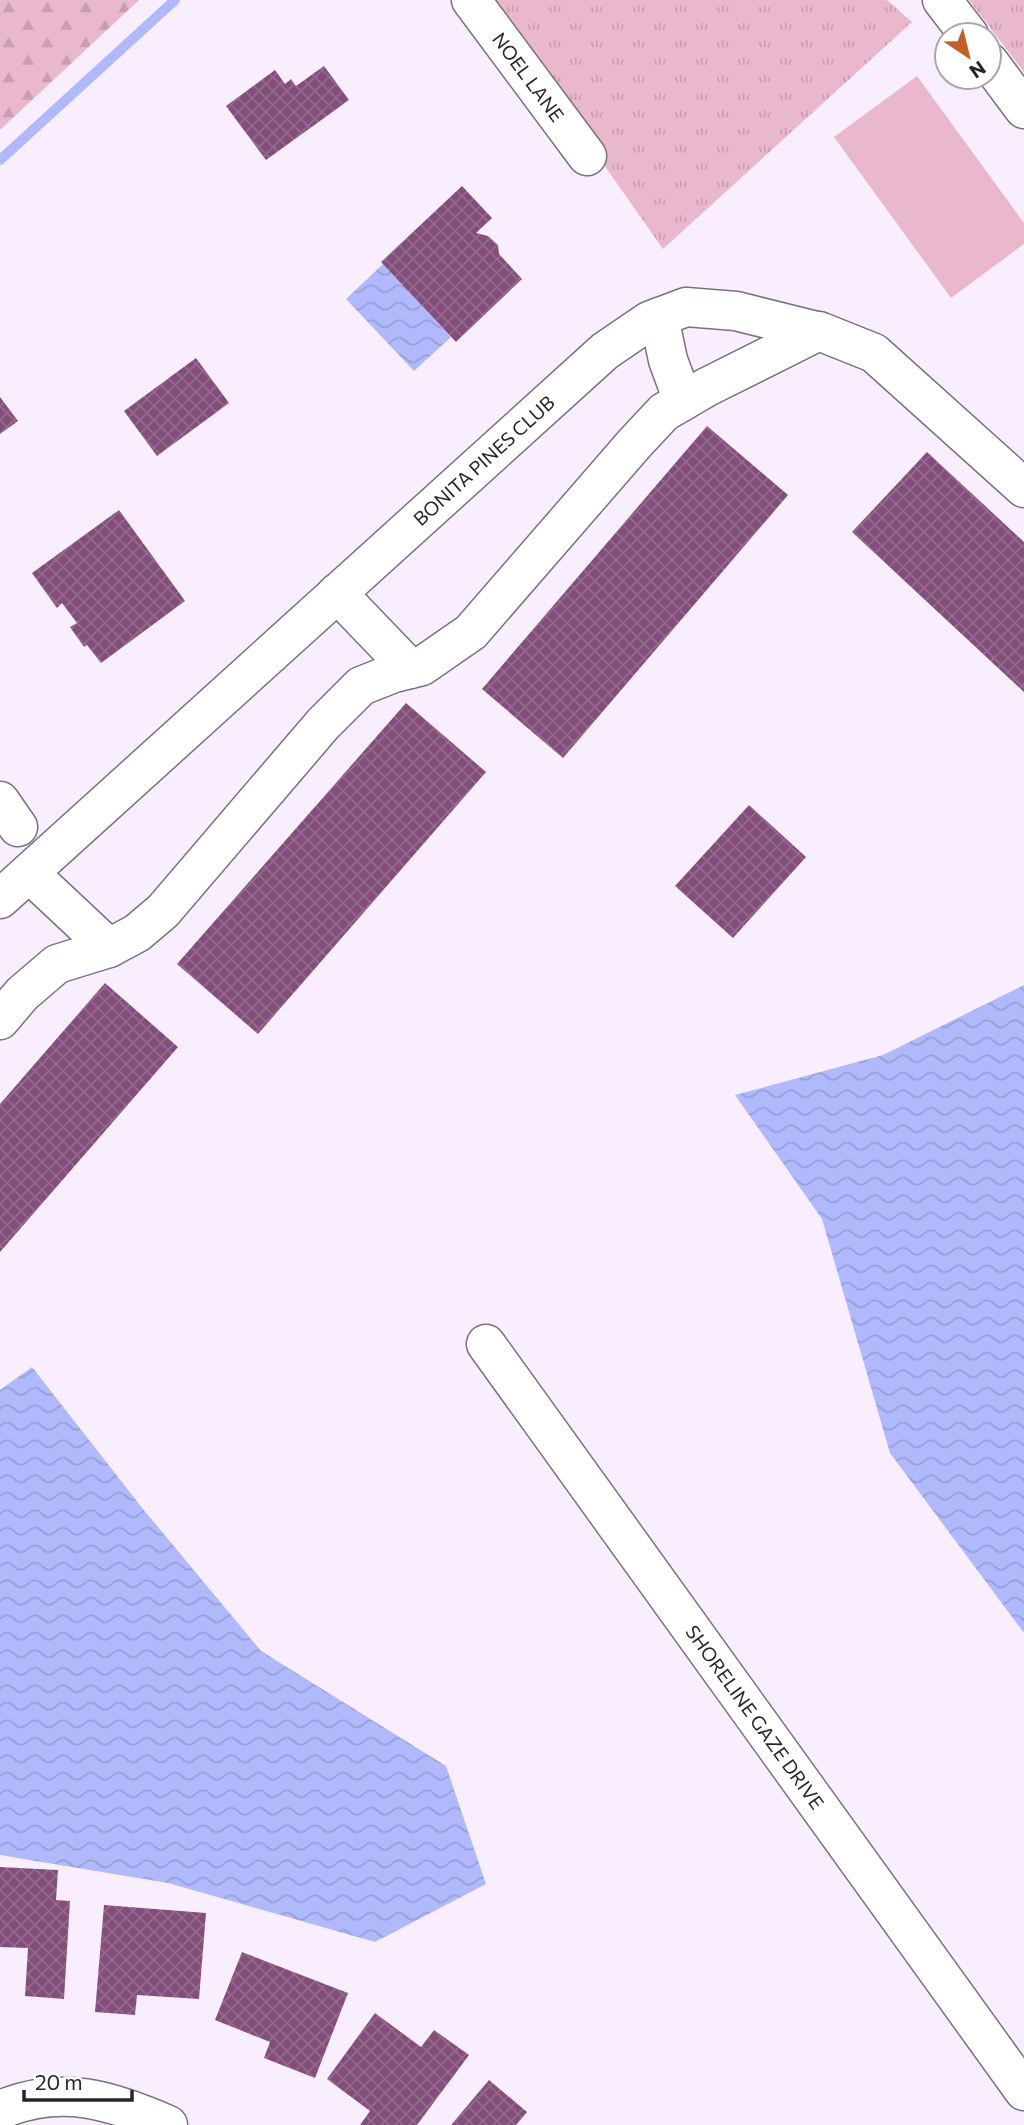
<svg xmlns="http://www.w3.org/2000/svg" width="1024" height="2125" font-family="Commissioner,sans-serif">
  <defs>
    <pattern id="grass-tufts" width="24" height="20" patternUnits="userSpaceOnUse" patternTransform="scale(1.75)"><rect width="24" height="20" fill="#eab8cd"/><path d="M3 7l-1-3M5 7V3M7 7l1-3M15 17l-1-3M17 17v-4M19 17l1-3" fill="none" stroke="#c99eb0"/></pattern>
    <pattern id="forest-firs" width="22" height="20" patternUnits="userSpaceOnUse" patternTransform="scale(1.75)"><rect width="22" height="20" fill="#eab8cd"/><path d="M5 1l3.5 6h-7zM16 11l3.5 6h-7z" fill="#c99eb0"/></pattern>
    <pattern id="water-waves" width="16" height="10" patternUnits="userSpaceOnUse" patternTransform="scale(1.75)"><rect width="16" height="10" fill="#b0b9fc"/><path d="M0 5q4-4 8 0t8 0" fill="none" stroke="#979fd8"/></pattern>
    <pattern id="building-cross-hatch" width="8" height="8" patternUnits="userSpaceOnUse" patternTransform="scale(1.75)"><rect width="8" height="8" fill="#844e7b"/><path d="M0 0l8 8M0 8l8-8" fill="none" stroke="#936a8c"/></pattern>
  </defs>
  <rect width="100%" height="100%" fill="#f9eefe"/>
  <path fill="url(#grass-tufts)" d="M488,0H887L912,22L663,249Z
    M969,0H1024V72Z"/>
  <path fill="url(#forest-firs)" d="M0,0H139L0,130Z"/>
  <path fill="#eab8cd" d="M917,76L1024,223V244L951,298L834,137Z"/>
  <path fill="url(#water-waves)" d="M383,264L451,337L414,371L346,299Z
    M1024,985V1633L890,1453L822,1219L735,1095L883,1055Z
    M32,1367L143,1509L261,1651L446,1766L486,1884L375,1942L168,1883L0,1855V1390Z"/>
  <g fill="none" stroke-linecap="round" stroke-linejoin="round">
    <path stroke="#b0b9fc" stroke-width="10" d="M0,160L175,0"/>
  </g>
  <path fill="url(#building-cross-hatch)" d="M324,66L349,100L266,160L226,106L275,70L285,84L291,79L296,86Z
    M462,186L492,218L476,233L488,236L498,245L499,254L522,279L456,342L381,262Z
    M196,358L229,403L157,456L124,411Z
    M0,397L18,421L0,434Z
    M707,426L788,495L563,758L482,689Z
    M927,452L1024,542V692L852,532Z
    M119,510L185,601L101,663L87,645L84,647L70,627L77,623L62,603L57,608L32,573Z
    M406,703L486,772L258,1034L177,964Z
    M749,805L806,857L733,938L675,886Z
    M105,983L178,1047L0,1252V1104Z
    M0,1867L58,1870L56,1900L70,1901L64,1999L25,1996L28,1948L0,1947Z
    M104,1905L206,1913L199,1999L137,1995L135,2015L95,2012Z
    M242,1952L348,1993L315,2078L264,2058L270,2042L215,2020Z
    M375,2013L421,2047L434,2030L469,2055L417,2125H360L370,2111L327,2079Z
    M489,2080L527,2112L516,2125H451Z"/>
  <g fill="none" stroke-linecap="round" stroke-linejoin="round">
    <g stroke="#7c7081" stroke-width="41">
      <g id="minor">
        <path id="s1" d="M471,0L587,156"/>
        <path d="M942,0L969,35"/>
        <path d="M989,62L1024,109"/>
        <path d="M659,317L668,360L683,401"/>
        <path d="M337,593L410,669"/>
        <path d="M0,801L18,827"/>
        <path d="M29,873L109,948"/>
        <path id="s2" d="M0,899L605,351L649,321L686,307L736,311L824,333L874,353L1024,488"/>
        <path d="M0,1020L22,994L57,964L109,948L137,933L163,911L323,724L361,686L394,673L422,666L471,632L635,443L664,412L707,387L819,331"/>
        <path id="s3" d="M486,1344L1024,2091"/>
        <path d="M0,2110C61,2084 111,2100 168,2125"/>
      </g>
    </g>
    <use href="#minor" stroke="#fff" stroke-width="38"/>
  </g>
  <g text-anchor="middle" stroke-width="7" stroke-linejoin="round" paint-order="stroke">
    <g font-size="19" fill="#29242b" stroke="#fff">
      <text dy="7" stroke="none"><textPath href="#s1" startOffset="96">NOEL LANE</textPath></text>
      <text dy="7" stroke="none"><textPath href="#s2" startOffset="653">BONITA PINES CLUB</textPath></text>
      <text dy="7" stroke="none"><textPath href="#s3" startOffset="460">SHORELINE GAZE DRIVE</textPath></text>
    </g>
  </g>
  <g transform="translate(968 56) rotate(145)"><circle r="33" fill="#ffffff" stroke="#a9a7aa" stroke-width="2"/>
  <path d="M0-5L12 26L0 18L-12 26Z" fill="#c25f27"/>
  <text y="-10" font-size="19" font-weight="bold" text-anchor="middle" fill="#29242b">N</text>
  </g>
  <path d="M24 2090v10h108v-10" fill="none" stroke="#29242b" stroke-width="3.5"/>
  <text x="35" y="2090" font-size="21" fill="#29242b" stroke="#ffffff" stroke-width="5" paint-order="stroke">20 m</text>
</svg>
